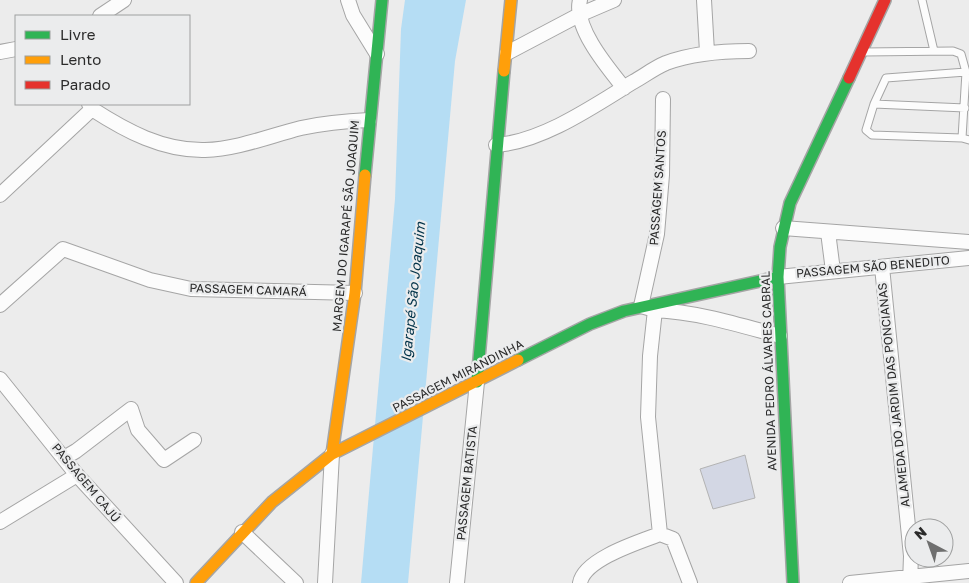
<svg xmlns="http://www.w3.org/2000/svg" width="969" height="583" font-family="'Golos Text',sans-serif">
  <rect width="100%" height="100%" fill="#ececec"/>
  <path fill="#b5ddf4" d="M405,0H466L455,61L408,583H361L395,199L401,29Z"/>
  <path fill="#d3d7e4" stroke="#b3b3b3" d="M745,455L755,498L713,509L700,469Z"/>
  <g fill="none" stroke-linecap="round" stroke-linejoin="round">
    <g stroke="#a5a5a5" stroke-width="9">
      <path id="lane" d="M922,0L934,51
        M864,52L953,51L961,54L966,72L962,138L969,140
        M874,104L866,130L872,135L962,138
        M965,108L874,104L886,78L966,72"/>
    </g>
    <g stroke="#a5a5a5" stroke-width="16">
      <path id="street" d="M348,0L353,15L377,54
        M580,0C573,27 608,68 624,88
        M704,0L707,52
        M100,16L124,0
        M0,52L16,49
        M507,53L579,15L614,0
        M89,104L92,109C126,131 163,151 205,150C238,149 269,136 301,128C324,123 346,121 369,120
        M496,145C542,142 594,106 633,82C644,76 654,68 666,63C693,53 721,51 749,51
        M0,195L92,109
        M783,228L969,242
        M828,232L833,271
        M882,267L911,556L910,583
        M778,277L969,258
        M0,305L63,249L150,280L191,289L355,293
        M655,310C698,312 739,325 780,336
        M0,379L77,475L176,583
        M64,458L76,451L131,409L138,430L164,460L194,440
        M0,522L77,475
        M242,532L296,583
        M660,534L648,417L650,356L655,310L641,306L657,234L662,175L663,99
        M325,583L332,454
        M457,583L477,382
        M580,583C584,559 639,542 660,534L673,539L690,583
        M850,583L969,571"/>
    </g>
    <g stroke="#a5a5a5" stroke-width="14">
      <path id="fast" d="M365,175L382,0
        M518,360L590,324L624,311L778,277
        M477,382L504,71
        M793,583L778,277L780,247L790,203L849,78"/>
    </g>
    <g stroke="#a5a5a5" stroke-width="14">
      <path id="slow" d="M504,71L511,0
        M332,454L355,293L365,175
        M196,583L272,502L332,454L518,360"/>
    </g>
    <g stroke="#a5a5a5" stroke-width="14">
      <path id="jam" d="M849,78L885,0"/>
    </g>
    <use href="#lane" stroke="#fcfcfc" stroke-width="7"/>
    <use href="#street" stroke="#fcfcfc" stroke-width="14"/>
    <use href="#fast" stroke="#30b455" stroke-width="11"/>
    <use href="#slow" stroke="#ff9f0a" stroke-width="11"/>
    <use href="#jam" stroke="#e5322d" stroke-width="11"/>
  </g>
  <g text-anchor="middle" stroke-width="4.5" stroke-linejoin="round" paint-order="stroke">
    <g font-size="12" fill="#2b2b2b" stroke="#ebeced">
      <text transform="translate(658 188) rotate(-86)" y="4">PASSAGEM SANTOS</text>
      <text transform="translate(346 226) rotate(-85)" y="4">MARGEM DO IGARAPÉ SÃO JOAQUIM</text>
      <text transform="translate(873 267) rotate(-5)" y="4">PASSAGEM SÃO BENEDITO</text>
      <text transform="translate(248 290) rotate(2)" y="4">PASSAGEM CAMARÁ</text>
      <text transform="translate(769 371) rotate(-92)" y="4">AVENIDA PEDRO ÁLVARES CABRAL</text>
      <text transform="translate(458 376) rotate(-27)" y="4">PASSAGEM MIRANDINHA</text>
      <text transform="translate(894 395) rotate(-96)" y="4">ALAMEDA DO JARDIM DAS PONCIANAS</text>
      <text transform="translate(86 483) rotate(50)" y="4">PASSAGEM CAJÚ</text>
      <text transform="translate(467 483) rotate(-84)" y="4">PASSAGEM BATISTA</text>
    </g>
    <g font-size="14" font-style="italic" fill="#023349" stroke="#ebeced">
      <text transform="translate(413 292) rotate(-84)" y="5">Igarapé São Joaquim</text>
    </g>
  </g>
  <rect x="15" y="15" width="175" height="90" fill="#ebeced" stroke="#9e9f9f"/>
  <rect x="25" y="31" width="25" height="8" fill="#30b455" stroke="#9e9f9f"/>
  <text x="60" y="40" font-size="15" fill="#2b2b2b">Livre</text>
  <rect x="25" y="56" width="25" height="8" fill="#ff9f0a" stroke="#9e9f9f"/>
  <text x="60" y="65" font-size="15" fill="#2b2b2b">Lento</text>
  <rect x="25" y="81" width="25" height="8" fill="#e5322d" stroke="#9e9f9f"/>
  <text x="60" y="90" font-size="15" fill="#2b2b2b">Parado</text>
  <g transform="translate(929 543) rotate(319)"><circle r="24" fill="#ebeced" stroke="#9e9f9f"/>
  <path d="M0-4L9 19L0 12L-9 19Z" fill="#6f6f6f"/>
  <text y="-8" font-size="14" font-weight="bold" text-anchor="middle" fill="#2b2b2b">N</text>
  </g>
</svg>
